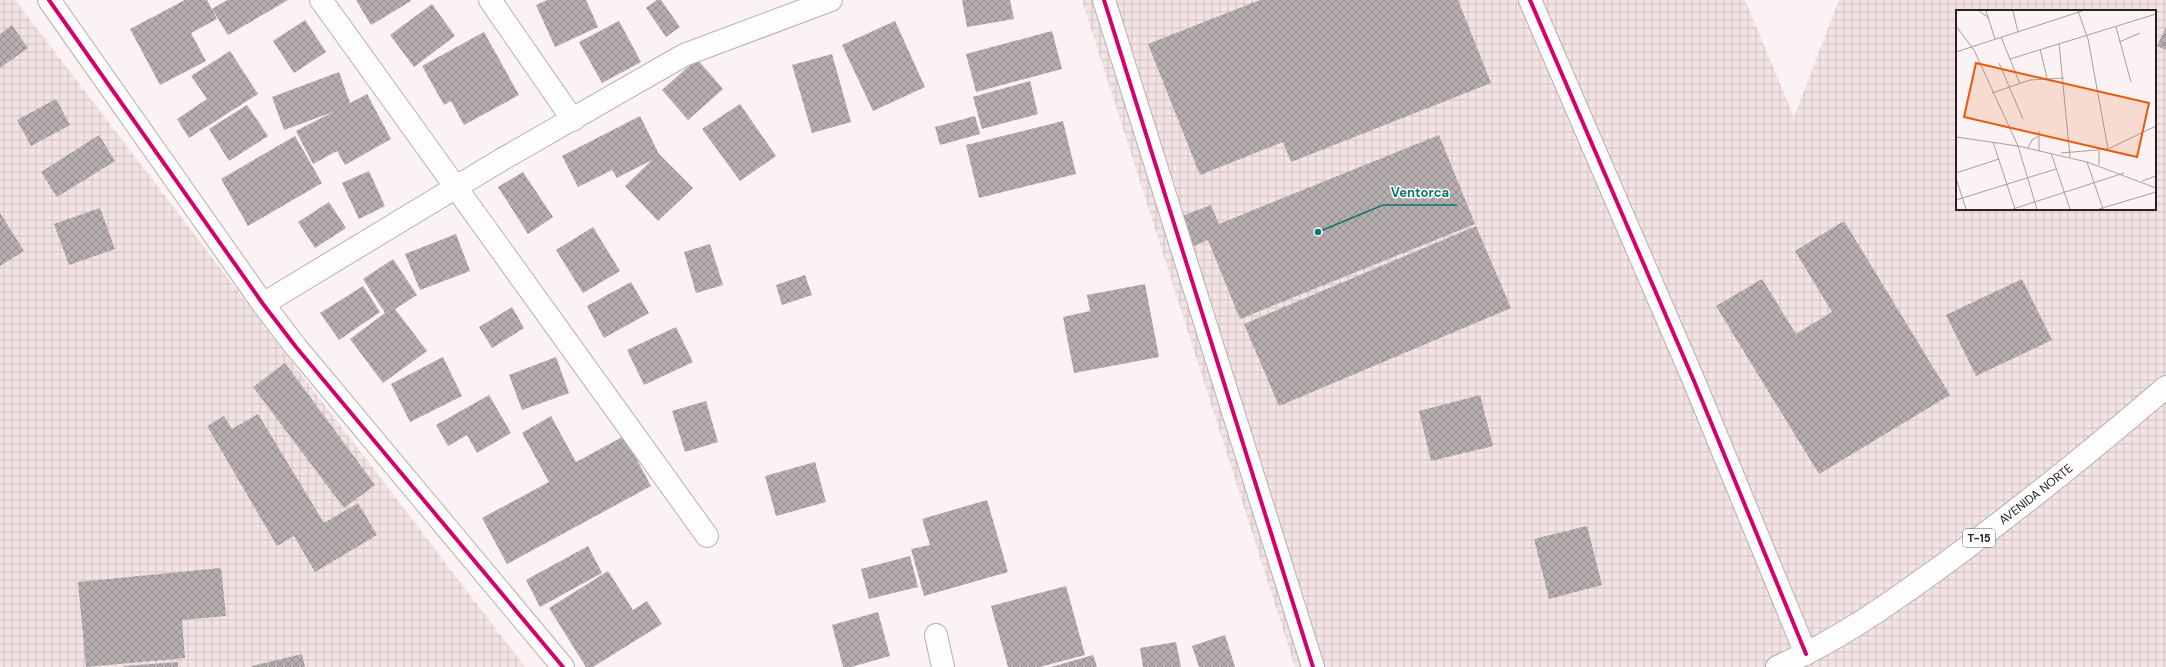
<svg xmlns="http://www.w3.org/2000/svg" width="2166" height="667" font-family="'DM Sans',sans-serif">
  <defs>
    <pattern id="industrial-grid" width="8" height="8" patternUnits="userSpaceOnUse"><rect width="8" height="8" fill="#f3e3e5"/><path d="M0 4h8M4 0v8" fill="none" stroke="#d0c2c4"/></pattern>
    <pattern id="building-cross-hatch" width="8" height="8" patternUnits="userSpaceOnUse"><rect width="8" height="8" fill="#b5adae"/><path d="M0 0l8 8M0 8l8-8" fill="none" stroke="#938c8d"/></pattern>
  </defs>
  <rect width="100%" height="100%" fill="#faf2f3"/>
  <path fill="url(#industrial-grid)" fill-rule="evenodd" d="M0,0H15L525,667H0Z
    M1082,0H1745L1794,117L1839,0H2166V667H1295ZM1957,11H2155V209H1957Z"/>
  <path fill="url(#building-cross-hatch)" d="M185,0H207L217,19L191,33L206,61L160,85L130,29Z
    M227,0H288L228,35L212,9Z
    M356,0H410L411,1L371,25Z
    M547,0H586L598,27L555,47L536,5Z
    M657,0H661L680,27L666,37L646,8Z
    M962,0H1010L1014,19L967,27Z
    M1260,0H1458L1491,83L1291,162L1283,142L1200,175L1148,44Z
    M432,4L455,36L414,67L390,35Z
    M305,20L326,52L294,73L273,41Z
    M619,21L641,62L602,83L579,42Z
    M895,21L925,87L873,111L842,45Z
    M12,25L28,48L0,68V34Z
    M2166,27V50L2157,46Z
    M1052,31L1062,69L976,92L966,54Z
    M484,32L519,95L464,125L451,101L444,105L422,66Z
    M230,51L258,94L189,138L177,119L207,99L191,76Z
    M832,54L851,122L812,133L792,65Z
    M697,59L723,89L688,120L662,90Z
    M339,72L350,103L367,94L391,139L345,165L337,151L313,164L296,131L333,112L284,130L272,97Z
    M1030,81L1038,114L982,129L973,97Z
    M56,99L70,125L31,146L17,120Z
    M740,104L776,156L740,181L702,129Z
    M247,105L268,136L229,161L209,129Z
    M640,116L659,154L693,188L658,221L625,186L652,160L617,178L612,170L578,187L562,156Z
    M975,116L980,134L940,145L935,127Z
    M1063,121L1076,174L979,198L966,145Z
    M99,135L115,161L57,197L41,172Z
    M1439,135L1475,224L1240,319L1208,240L1189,248L1177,218L1211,205L1219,224Z
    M295,136L322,183L248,226L221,179Z
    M369,171L385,206L359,219L342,183Z
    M523,172L553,217L528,234L498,187Z
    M329,202L346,228L315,248L298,222Z
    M100,208L115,249L69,265L54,224Z
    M0,213L24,251L0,266Z
    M1844,221L1950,395L1819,474L1716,306L1762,279L1796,334L1832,312L1795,251Z
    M1476,226L1511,308L1279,406L1244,324Z
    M593,227L620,271L583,293L556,250Z
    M456,234L470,271L420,290L405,254Z
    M710,244L723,285L696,293L684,252Z
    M393,259L417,295L395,309L427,351L383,383L350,339L385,313L363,279Z
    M805,275L812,295L782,305L776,285Z
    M2022,279L2052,340L1976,376L1946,315Z
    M631,282L649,313L604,338L587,306Z
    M1145,284L1159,357L1074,373L1063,317L1090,311L1087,295Z
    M363,286L380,312L339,340L320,313Z
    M512,307L524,328L492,348L479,327Z
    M676,327L693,362L644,385L627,350Z
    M443,357L462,396L410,422L391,384Z
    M556,357L569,393L522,410L509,375Z
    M285,363L375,485L344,508L253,387Z
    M489,395L511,433L477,453L467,435L448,446L436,425Z
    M1480,395L1493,446L1431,461L1419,411Z
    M706,401L718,442L685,452L672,411Z
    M258,414L324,523L358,503L377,535L315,572L294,536L277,546L207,426L224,416L232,429Z
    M551,416L576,462L624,436L651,486L507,564L482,518L549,482L522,433Z
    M815,462L826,502L776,516L765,476Z
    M987,500L1008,572L924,596L911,549L930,545L922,519Z
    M1587,526L1602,585L1549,599L1534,539Z
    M588,546L602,573L540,607L526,580Z
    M910,556L918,587L869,599L861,569Z
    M221,568L226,616L182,620L185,658L86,667L78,582Z
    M608,571L633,610L647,601L662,624L593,667H586L549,608Z
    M1066,586L1085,655L1040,667H1008L991,606Z
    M878,612L890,656L851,667H843L832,625Z
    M1225,635L1235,667H1199L1192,646Z
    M1176,642L1181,667H1143L1140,648Z
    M302,654L305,667H252V666Z
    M1093,655L1097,667H1051Z
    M178,662V667H124V666Z"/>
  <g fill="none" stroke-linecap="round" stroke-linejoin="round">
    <g stroke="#b7afb0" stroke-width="24">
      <path id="street" d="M49,0L263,304L296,347L563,667
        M321,0L707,536
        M490,0L573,120
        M1104,0L1313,667
        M1530,0L1694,381L1806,654
        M263,304L501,160L684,55L831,0
        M936,635L943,667"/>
    </g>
    <g stroke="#b7afb0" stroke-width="24">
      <g id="highway">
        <path id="s1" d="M1777,667C1838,641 1892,602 1946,563C2022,507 2095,448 2166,387"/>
      </g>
    </g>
    <use href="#street" stroke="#fefdfd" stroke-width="22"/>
    <use href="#highway" stroke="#fefdfd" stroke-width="22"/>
    <g stroke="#fff" stroke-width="6">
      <path id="cycleway" d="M49,0L263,304L296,347L563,667
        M1104,0L1313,667
        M1530,0L1694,381L1806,654"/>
    </g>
    <use href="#cycleway" stroke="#d6006c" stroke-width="4"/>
  </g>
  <g text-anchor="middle" stroke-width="3" stroke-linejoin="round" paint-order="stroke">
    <rect fill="#fff" stroke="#6a6464" stroke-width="1" x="1963" y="529" width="32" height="18" rx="3"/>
    <g font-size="11" font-weight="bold" fill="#2a2122">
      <text x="1979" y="542">T-15</text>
    </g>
    <g font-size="12" fill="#2a2122" stroke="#fff">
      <text dy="4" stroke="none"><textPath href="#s1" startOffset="312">AVENIDA NORTE</textPath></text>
    </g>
  </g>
  <g transform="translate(1956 10)">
    <rect width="200" height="200" fill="#faf2f3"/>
    <path fill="none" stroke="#a79e9f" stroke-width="1" d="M23,1L33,8M30,1L39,29M57,1L62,22M122,1L132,29L152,139M0,16L18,40L62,136L81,199M160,17L175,72M45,27L64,74M163,32L184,23M103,33L114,147M84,39L91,68M0,42L126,1M54,49L200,4M43,53L67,109M36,83L74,70L108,68M83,121V141M0,127L62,136L131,152L200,178M37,132L59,199M72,138L76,130L83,126M143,141V155M95,143L114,199M105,143L152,139L200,116M131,152L147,199M0,163L43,149M0,168L10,199M186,171L200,166M0,190L100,159M57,199L168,163M143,199L200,182"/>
    <path fill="#e8590c" fill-opacity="0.15" stroke="#e8590c" stroke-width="2" d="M20,53L193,93L181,147L8,107Z"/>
    <rect width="200" height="200" fill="none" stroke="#2a2122" stroke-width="2"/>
  </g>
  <path fill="none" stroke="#0f766e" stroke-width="1.5" d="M1318 232L1383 205H1457"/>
  <circle fill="#0f766e" stroke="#fff" stroke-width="1.5" cx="1318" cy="232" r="4"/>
  <g font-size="13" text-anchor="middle" font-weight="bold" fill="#0f766e" stroke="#fff" stroke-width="3" stroke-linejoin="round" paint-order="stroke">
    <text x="1420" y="197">Ventorca</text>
  </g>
</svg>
